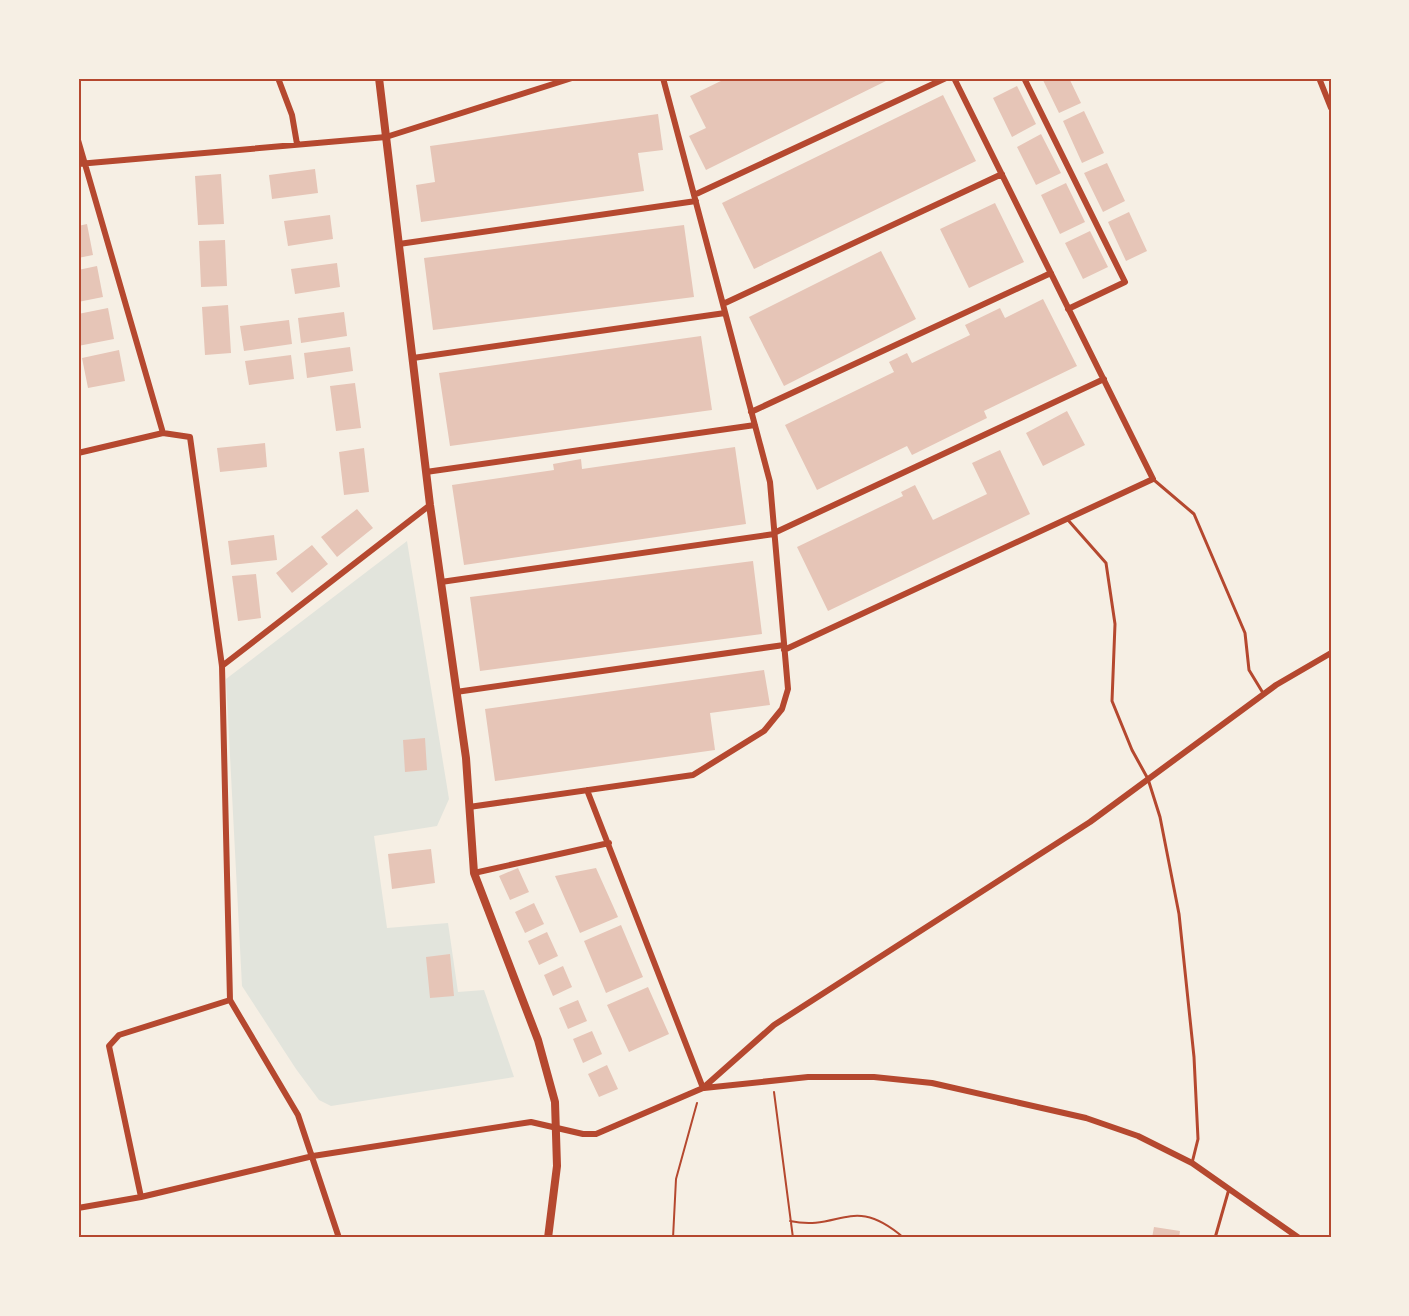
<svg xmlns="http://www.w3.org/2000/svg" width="1409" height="1316" font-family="Mulish,sans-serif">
  <rect width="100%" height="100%" fill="#f6efe4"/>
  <path fill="#e2e4dc" d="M407,541L449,799L437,826L374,836L387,928L448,923L458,992L484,990L514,1077L331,1106L319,1100L296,1069L242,986L226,679Z"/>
  <path fill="#e6c5b7" d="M727,78H892L706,170L689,136L706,128L690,96Z
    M1042,78H1069L1081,103L1059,113Z
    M1017,86L1036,124L1012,137L993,98Z
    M943,95L976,161L754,269L722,203Z
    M1084,111L1104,153L1082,163L1063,121Z
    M658,114L663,150L638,153L644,191L421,222L416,185L435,182L430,146Z
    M1041,134L1061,173L1036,185L1017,147Z
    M1107,163L1125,201L1103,212L1084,173Z
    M315,169L318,193L272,199L269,175Z
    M221,174L224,224L198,225L195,176Z
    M1066,183L1085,222L1060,234L1041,195Z
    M995,203L1024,262L969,288L940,229Z
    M1129,212L1147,251L1126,261L1108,222Z
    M330,215L333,239L288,246L284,221Z
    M87,224L93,255L78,258V226Z
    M684,225L694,297L433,330L424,258Z
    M1090,231L1108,267L1083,279L1065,243Z
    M225,240L227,286L201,287L199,241Z
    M881,251L916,319L784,386L749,317Z
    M337,263L340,287L295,294L291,269Z
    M97,266L103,297L78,302V270Z
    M1043,299L1077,366L984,411L987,418L912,455L907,446L817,490L785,425L894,372L889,362L907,353L912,363L970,335L965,325L1000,308L1005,318Z
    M228,305L231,353L205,355L202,307Z
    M108,308L114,339L78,346V314Z
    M344,312L347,336L301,343L298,318Z
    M289,320L292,344L244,351L240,326Z
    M701,336L712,410L450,446L439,373Z
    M350,347L353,371L307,378L304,353Z
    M119,350L125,381L88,388L82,358Z
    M291,355L294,379L249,385L245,361Z
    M355,383L361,428L336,431L330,386Z
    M1067,411L1085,445L1043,466L1026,433Z
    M265,443L267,467L220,472L217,448Z
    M735,447L746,524L464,565L452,485L554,470L553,464L581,459L582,469Z
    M364,448L369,492L344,495L339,452Z
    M1000,450L1030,514L828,611L797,547L903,496L901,492L915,485L933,520L987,494L972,463Z
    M357,509L373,528L337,557L321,537Z
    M274,535L277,560L231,565L228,541Z
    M312,545L328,564L292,593L276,573Z
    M753,561L762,634L480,671L470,597Z
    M256,574L261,618L238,621L232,576Z
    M764,670L770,705L710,713L715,750L495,781L485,709Z
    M425,738L427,770L405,772L403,740Z
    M431,849L435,883L392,889L388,854Z
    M518,868L529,892L510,900L499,876Z
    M596,868L618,917L580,933L555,876Z
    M534,903L544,924L525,933L515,912Z
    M621,925L643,977L606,993L584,941Z
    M547,932L558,956L539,965L528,941Z
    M450,954L454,996L430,998L426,957Z
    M563,966L572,987L553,996L544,975Z
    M648,987L669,1034L629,1052L607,1005Z
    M578,1000L587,1021L568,1029L559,1008Z
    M592,1031L602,1054L583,1063L573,1039Z
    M607,1065L618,1089L599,1097L588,1074Z
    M1154,1227L1180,1231L1179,1238H1152Z"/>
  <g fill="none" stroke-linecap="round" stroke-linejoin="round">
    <path stroke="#b5482f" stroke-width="2" d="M774,1092L793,1238
      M790,1221C841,1232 852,1193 904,1238
      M673,1238L676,1179L697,1103"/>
    <path stroke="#b5482f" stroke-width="3" d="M1154,480L1194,514L1245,633L1249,670L1263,693
      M1068,520L1106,563L1115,624L1112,701L1132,750L1148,779L1160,817L1179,914L1194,1057L1198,1139L1192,1163
      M1215,1238L1229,1189"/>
    <path stroke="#b5482f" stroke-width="6" d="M278,78L292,115L297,144
      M1024,78L1125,282L1068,309
      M1319,78L1331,108
      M78,140L163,433L78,453
      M78,164L386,137L572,78
      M694,195L946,78
      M399,244L696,201
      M723,304L1002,174
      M413,358L725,313
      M751,412L1051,273
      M163,433L190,437L222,666L230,1000L298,1115L339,1238
      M426,472L755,425
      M774,533L1104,379
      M441,582L774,534
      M784,650L1153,479L954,78
      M222,666L430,505
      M456,692L784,645
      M469,807L693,775L764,731L782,709L788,689L770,482L663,78
      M474,873L609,843
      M703,1088L774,1025L1090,822L1276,685L1331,653
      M704,1088L808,1077H874L932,1083L1086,1118L1138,1136L1192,1163L1299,1238
      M141,1197L109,1046L119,1035L230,1000
      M78,1208L141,1197L313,1156L531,1122L583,1134H596L703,1088L587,790"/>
    <path stroke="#b5482f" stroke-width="8" d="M379,78L430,505L466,758L474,873L538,1040L555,1102L557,1166L548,1238"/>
  </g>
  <rect width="1409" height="1316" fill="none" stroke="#f6efe4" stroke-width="159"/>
  <rect x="80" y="80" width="1250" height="1156" fill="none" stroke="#b5482f" stroke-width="2"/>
</svg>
